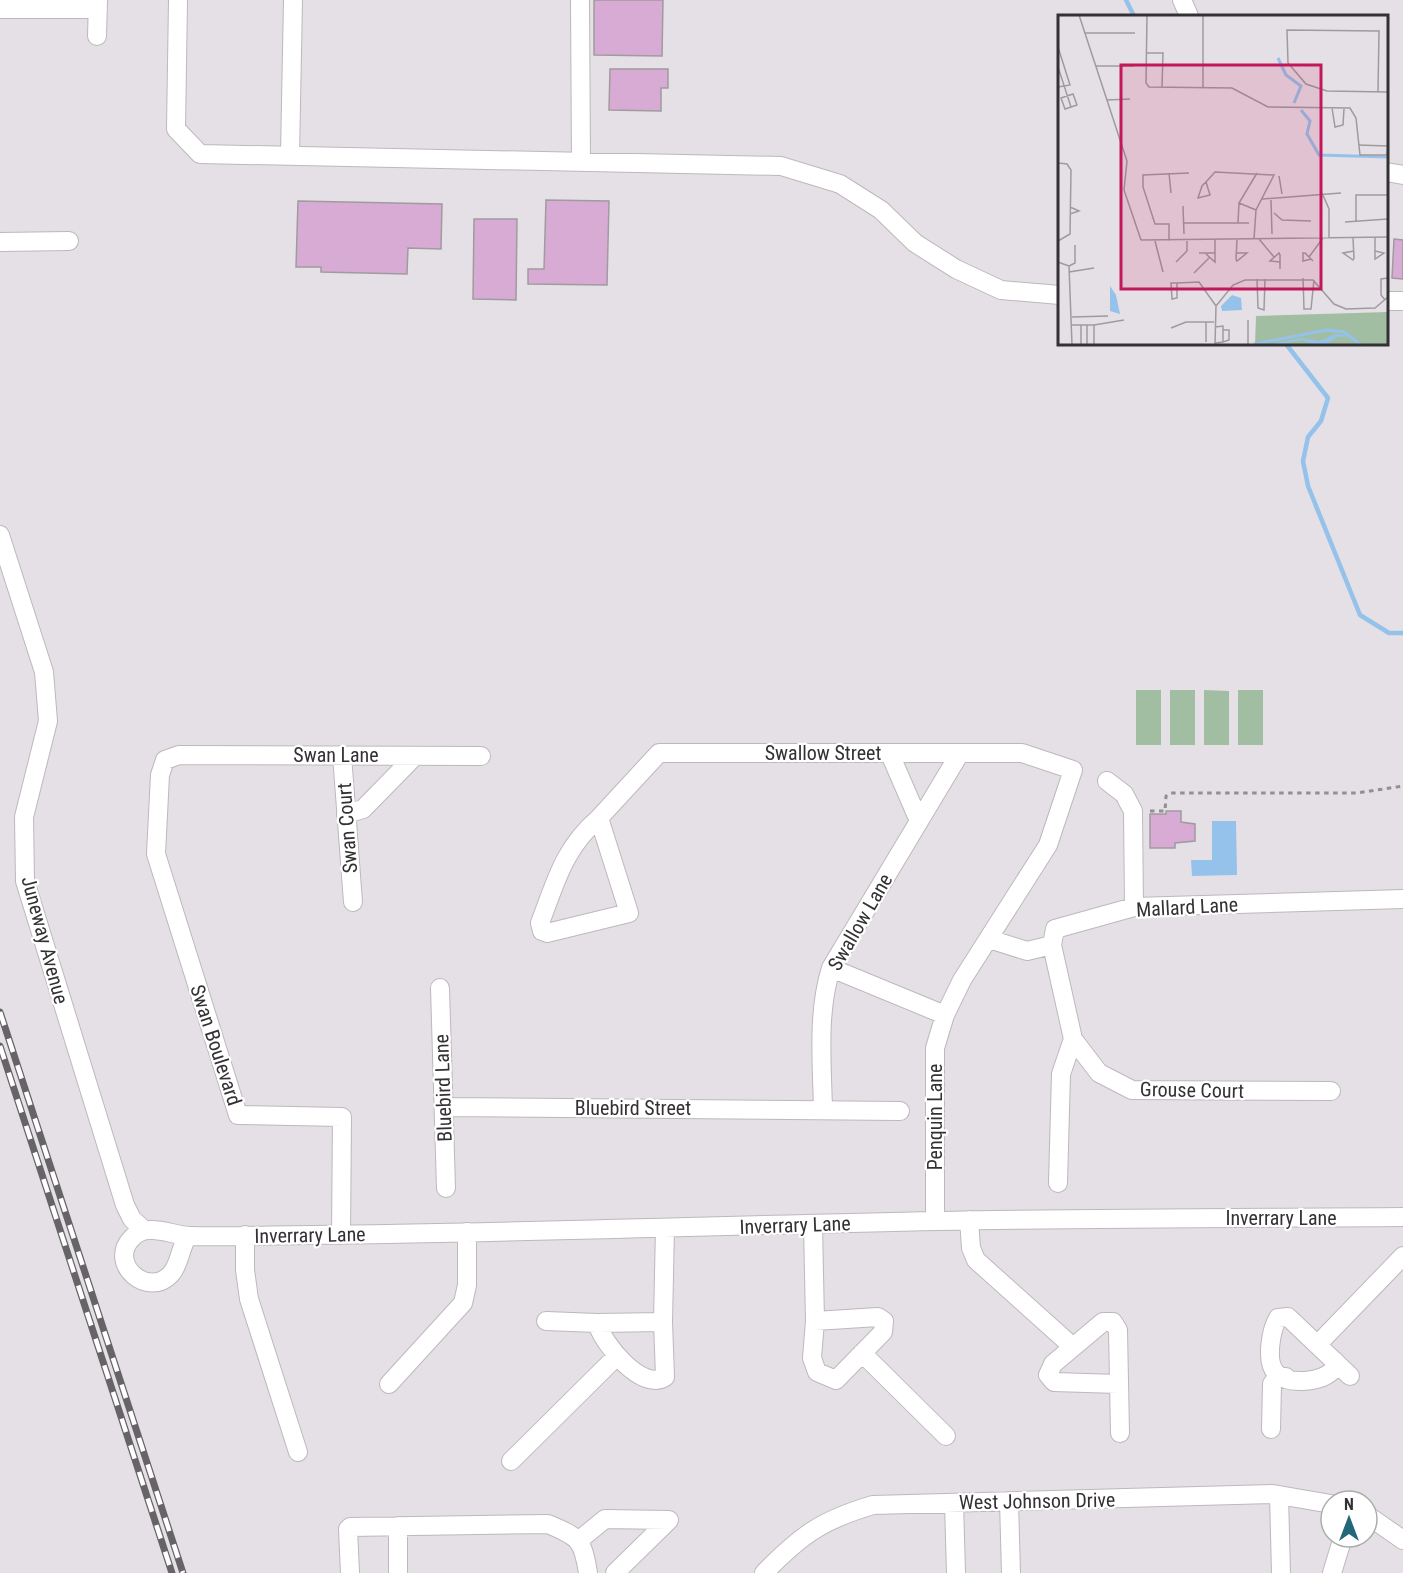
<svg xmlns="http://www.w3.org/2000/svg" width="1403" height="1573" font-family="'Roboto Condensed',sans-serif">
  <rect width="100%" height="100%" fill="#e5e0e5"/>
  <path fill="#a2bea2" d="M1136,690H1161V745H1136Z
    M1170,690H1195V745H1170Z
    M1204,690L1229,691V745H1204Z
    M1238,690H1263V745H1238Z"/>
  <path fill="#95c2ea" d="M1212,821H1236L1237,875L1192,876L1191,860H1212Z"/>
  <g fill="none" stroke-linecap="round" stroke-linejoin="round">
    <path stroke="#95c2ea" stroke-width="4.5" d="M1126,0L1134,16
      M1286,344L1328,398L1321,421L1308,437L1303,461L1308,486L1360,615L1389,633H1403"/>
  </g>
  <path fill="#d7abd4" stroke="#9f9b9f" stroke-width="1.5" d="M594,0H663L662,56L594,55Z
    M610,69H668V88H661V111L609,110Z
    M546,200L609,201L607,285L528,284V269H544Z
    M298,201L442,204L441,249L408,248L407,274L321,272V267H296Z
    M474,219H517L516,300L473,299Z
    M1394,239L1403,240V279L1392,278Z
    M1166,811H1181V822L1195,824V841L1175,843V848H1150V814H1166Z"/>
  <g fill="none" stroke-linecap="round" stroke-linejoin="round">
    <g stroke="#bdb8bc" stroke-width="20">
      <path id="minor" d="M178,0L176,129L200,154L781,166L840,184L881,210L915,243L956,269L1001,290L1060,295
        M580,0L581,162
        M1182,0L1189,16
        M0,9H98
        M97,36L98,0
        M290,155L293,0
        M1386,172L1403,175
        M0,242L69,241
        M1386,301H1403
        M0,535L44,672L48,721L24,817L25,881L125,1205L132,1219L144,1230
        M890,754L919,821
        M342,755L353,902
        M1107,781L1124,794L1133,811L1134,907
        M346,814L363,809L415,756
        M599,818L659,753H1022L1073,770L1048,845L962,980L945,1015L935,1048V1221
        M599,818L629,913L547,933L542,931L540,923C556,881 564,848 599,818Z
        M989,939L1027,951L1052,945
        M831,968L945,1015
        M440,988L446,1188
        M1331,1091L1132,1090L1099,1073L1073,1039L1052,945L1055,929L1134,907L1403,899
        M444,1107L900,1111
        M823,1110C822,1062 817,1013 831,968L960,753
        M1058,1183L1061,1074L1073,1039
        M969,1220L971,1248L976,1260L1073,1347
        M813,1225L815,1321L812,1358L817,1372L836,1380L883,1332L884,1321L878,1317L815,1321
        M245,1235V1270L249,1299L298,1452
        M341,1235L342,1117L238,1115L156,854L160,775L165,760L179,755L481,756
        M188,1236C180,1247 180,1264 171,1274C148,1299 108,1264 131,1239C136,1233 142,1230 150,1230C163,1229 177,1236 191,1236C231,1237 271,1235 311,1235C520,1233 729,1225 938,1221C1093,1218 1248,1218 1403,1217
        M546,1321L597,1323L663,1322L665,1228
        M597,1323C603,1344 642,1392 665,1377L663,1322
        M1318,1344L1403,1256
        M862,1353L946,1436
        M1335,1361L1333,1370C1322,1382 1289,1386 1276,1373C1265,1362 1271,1330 1278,1318L1288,1317L1350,1376
        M389,1384L463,1303L467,1285V1232
        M1118,1384L1054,1382L1048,1375L1053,1364L1103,1322H1113L1118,1330L1120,1433
        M1271,1429L1272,1384L1277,1377H1286
        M511,1461L617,1356
        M1279,1495L1281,1573
        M1009,1501L1011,1573
        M954,1503L956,1573
        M1367,1515L1403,1540
        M398,1526V1573
        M578,1541L605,1519L669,1520
        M350,1573L348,1529L350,1527L548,1524C579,1537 583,1540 588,1573
        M615,1573L669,1520
        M764,1573C801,1535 822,1520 873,1505L1273,1494L1331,1504
        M1332,1573L1343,1537"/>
    </g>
    <path stroke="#928e92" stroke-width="3" stroke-dasharray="4.5 4.5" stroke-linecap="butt" d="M1150,811H1165L1166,796L1171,793H1357L1403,786"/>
    <use href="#minor" stroke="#fff" stroke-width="18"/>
    <g stroke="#676467" stroke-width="7">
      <path id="rail" d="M0,1012L183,1573
        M0,1046L172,1573"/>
    </g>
    <use href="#rail" stroke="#fff" stroke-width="4.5" stroke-dasharray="14" stroke-linecap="butt"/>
  </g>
  <g text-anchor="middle" stroke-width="4.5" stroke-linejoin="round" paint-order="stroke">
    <g font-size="20" fill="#333133" stroke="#fff">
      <text x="823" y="760">Swallow Street</text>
      <text x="336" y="762">Swan Lane</text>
      <text transform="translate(347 828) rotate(-94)" y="7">Swan Court</text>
      <text transform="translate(1187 907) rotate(-3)" y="7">Mallard Lane</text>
      <text transform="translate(860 922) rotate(-60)" y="7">Swallow Lane</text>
      <text transform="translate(45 940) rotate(75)" y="7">Juneway Avenue</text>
      <text transform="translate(216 1045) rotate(72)" y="7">Swan Boulevard</text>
      <text transform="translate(443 1088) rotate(-92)" y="7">Bluebird Lane</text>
      <text transform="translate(1192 1090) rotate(1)" y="7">Grouse Court</text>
      <text x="633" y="1115">Bluebird Street</text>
      <text transform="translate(935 1117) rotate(-90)" y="7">Penquin Lane</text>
      <text x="1281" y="1225">Inverrary Lane</text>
      <text transform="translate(795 1225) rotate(-2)" y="7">Inverrary Lane</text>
      <text transform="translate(310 1235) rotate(-1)" y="7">Inverrary Lane</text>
      <text transform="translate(1037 1501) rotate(-1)" y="7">West Johnson Drive</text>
    </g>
  </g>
  <g transform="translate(1058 15)">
    <rect width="330" height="330" fill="#e5e0e5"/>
    <path d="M330,297V330H197L198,301Z" fill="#a2bea2"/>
    <path d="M52,271L58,280L62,299L52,296ZM174,280L183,283L184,295L164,296L163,291ZM278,319L298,321L279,322L268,330H256L244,325L221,330H206L244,323L262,326Z" fill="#95c2ea"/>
    <path fill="none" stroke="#95c2ea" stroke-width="3" d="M220,43L228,60L243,71L236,88M243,95L252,106L249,119L261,140L330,142M196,329L269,315L286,317L303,330"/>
    <path fill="none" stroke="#9e9a9e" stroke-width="1.5" d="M21,0L69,146L66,175L83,225M89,0L88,68L91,72L174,73L210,92L292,93L298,103L302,140H329L330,130M145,0V73M27,18H77M0,32L12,70L0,72M88,38H105L104,72M38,51H76M0,52L13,92M320,77L321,16L229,15L230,48L248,69L269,76L330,77M15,79L19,90L7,94L3,83ZM49,85L72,84M274,93L277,112L285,110L286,94M300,130L330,131M0,148L9,149L13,155L12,219L0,226M111,158L113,178M221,161L224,179M148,167L157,157L216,160L198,195L196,224M148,167L152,180L140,183L144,171ZM264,178L271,194V223M204,184L283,178M213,185L214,219M181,188L198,195M125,191L126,219M12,192L21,196L12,199M216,198L224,205L253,206M287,207L330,204M298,207V180H330M126,208H191M180,208L181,188L199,158M295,223L296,243L295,245L285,238L296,236M201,224L216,242M83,225L330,222M179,225L178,244L179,246L189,238H179M97,226L105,257M111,226V209H97L85,172V160L131,158M317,236L326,238L317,244V222M141,238H157V225M148,239L157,247V238M251,242L265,223M253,244L245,246V238H247L255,246M0,247L11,251L14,330M118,247L129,236V226M222,247L212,246L221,238L222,240V254M11,251L17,248V230M11,257L36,253M136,258L151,243M245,263L246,294H253L256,265M199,264L200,293L206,295L207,264M119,268V283L114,284L113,268H119L141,267L158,291M327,285L323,280V264L330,263M14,302L50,301M14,310H36V330M23,310V330M29,310V330M36,310L66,305M157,312L165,311V327L157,328M113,313L128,307H156M165,315H171V325L165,327M148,327V307M157,330L158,291L175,270L187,265H255L276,289L288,294L317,293L330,282M190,330V305"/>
    <path fill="#c2185b" fill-opacity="0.15" stroke="#c2185b" stroke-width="3" d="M63,50H263V274H63Z"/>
    <rect width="330" height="330" fill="none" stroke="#333133" stroke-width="3"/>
  </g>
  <g transform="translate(1349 1519)"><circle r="28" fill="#ffffff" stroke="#adadad" stroke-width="1.5"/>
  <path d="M0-4.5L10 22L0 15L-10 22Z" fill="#236879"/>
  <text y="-9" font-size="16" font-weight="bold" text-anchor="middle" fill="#333133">N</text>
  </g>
</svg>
